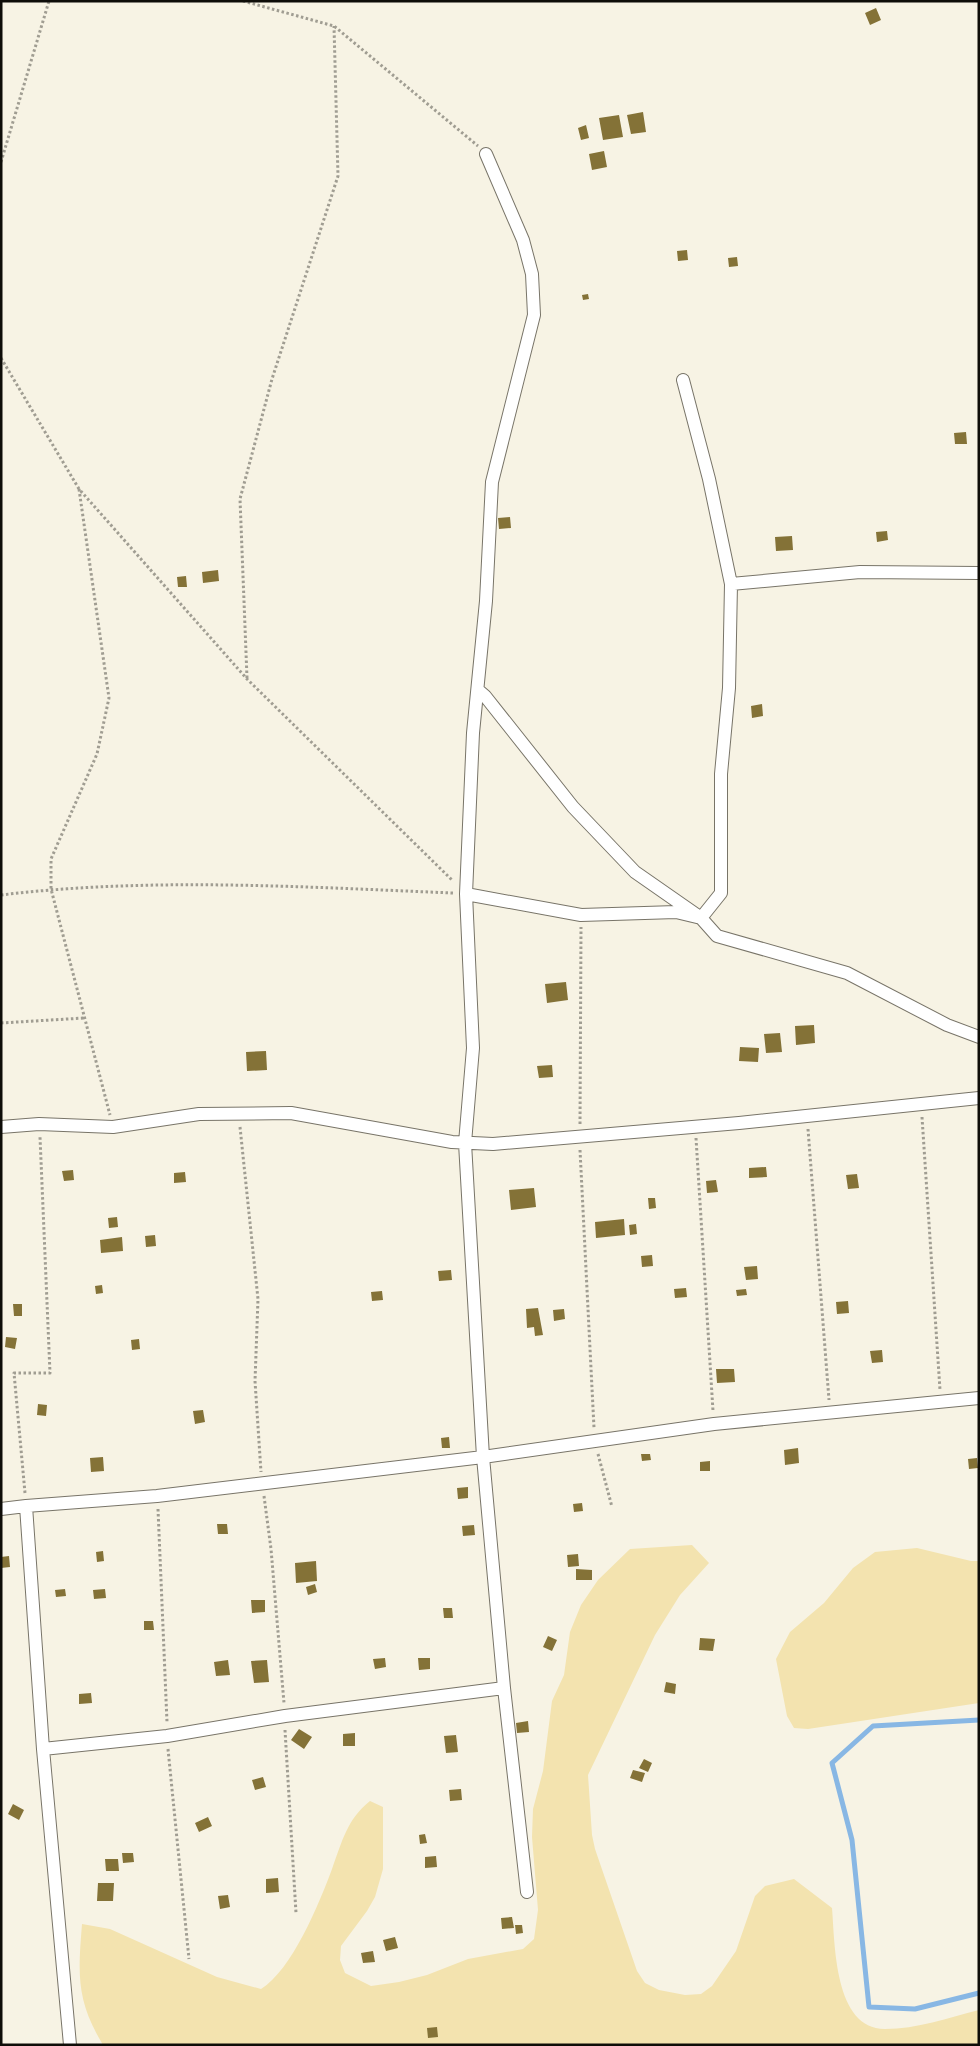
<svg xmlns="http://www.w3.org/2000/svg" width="980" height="2046" font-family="Figtree,sans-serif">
  <rect width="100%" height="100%" fill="#f7f3e4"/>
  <path fill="#f3e3af" d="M692,1545L709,1563L680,1595L655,1635L588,1775L592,1835L595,1849L637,1971L645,1983L659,1990L685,1995L701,1994L712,1986L736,1951L755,1896L765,1886L794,1879L832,1908C835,1944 834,2029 885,2029C917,2029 948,2018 979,2010V2045H103C76,2000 78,1975 82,1924L110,1929L217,1977L261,1989C292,1970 319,1904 332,1869C342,1842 347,1819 370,1801L383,1807V1869L375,1897L367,1911L341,1946L340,1960L345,1973L371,1986L399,1982L427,1975L468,1959L523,1949L534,1939L538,1910L532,1837L533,1809L543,1771L552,1701L564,1675L570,1632L581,1605L598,1580L630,1549Z
    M917,1548L971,1561H979V1703L808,1729L794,1728L787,1716L776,1659L790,1632L824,1603L853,1568L875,1552Z"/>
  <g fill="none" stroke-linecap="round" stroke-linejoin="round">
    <path stroke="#88b7e4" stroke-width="5" d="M979,1720L873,1726L832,1763L852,1840L869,2007L915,2009L979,1993"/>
  </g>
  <path fill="#847237" d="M876,8L881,20L870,25L865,13Z
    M643,112L646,132L631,134L627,115Z
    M619,115L623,137L603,140L599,118Z
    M586,125L589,138L581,140L578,128Z
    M604,151L607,167L592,170L589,154Z
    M687,250L688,260L678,261L677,251Z
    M737,257L738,266L729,267L728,258Z
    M588,294L589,299L583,300L582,295Z
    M966,432L967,444H955L954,433Z
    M510,517L511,528L499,529L498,518Z
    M887,531L888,540L877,542L876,532Z
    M792,536L793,550L776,551L775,537Z
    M218,570L219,581L203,583L202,572Z
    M186,576L187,587H178L177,577Z
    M762,704L763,716L752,718L751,706Z
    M566,982L568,1000L547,1003L545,984Z
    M814,1025L815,1043L796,1045L795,1026Z
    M780,1033L782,1052L766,1053L764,1034Z
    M740,1047L759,1048L758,1062L739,1061Z
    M266,1051L267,1070L247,1071L246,1052Z
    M552,1065L553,1077L539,1078L537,1066Z
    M766,1167L767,1177L749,1178V1168Z
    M73,1170L74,1180L64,1181L62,1171Z
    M185,1172L186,1182L174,1183V1173Z
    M857,1174L859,1188L848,1189L846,1175Z
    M716,1180L718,1192L707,1193L706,1181Z
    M534,1188L536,1207L511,1210L509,1190Z
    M648,1198H655L656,1208L649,1209Z
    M117,1217L118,1227L109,1228L108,1218Z
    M624,1219L625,1235L596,1238L595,1222Z
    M636,1224L637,1234L630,1235L629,1225Z
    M155,1235L156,1246L146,1247L145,1236Z
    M122,1237L123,1251L101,1253L100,1240Z
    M652,1255L653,1266L642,1267L641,1256Z
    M757,1266L758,1279L746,1280L744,1267Z
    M451,1270L452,1280L439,1281L438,1271Z
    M102,1285L103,1293L96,1294L95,1286Z
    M686,1288L687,1297L675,1298L674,1289Z
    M746,1289L747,1295L737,1296L736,1290Z
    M382,1291L383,1300L372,1301L371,1292Z
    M848,1301L849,1313L837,1314L836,1302Z
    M13,1304H22V1316H14Z
    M538,1308L543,1335L535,1336L534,1327L527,1328L526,1309Z
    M564,1309L565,1319L554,1321L553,1310Z
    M6,1337L17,1338L15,1349L5,1347Z
    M139,1339L140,1349L132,1350L131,1340Z
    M882,1350L883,1362L872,1363L870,1351Z
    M716,1369H734L735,1382L717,1383Z
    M38,1404L47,1405L46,1416L37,1415Z
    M203,1410L205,1422L195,1424L193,1411Z
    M449,1437L450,1448H442L441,1438Z
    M798,1448L799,1463L785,1465L784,1450Z
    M641,1454H650L651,1460L642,1461Z
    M103,1457L104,1471L91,1472L90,1458Z
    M977,1458L978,1468L969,1469L968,1459Z
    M710,1461V1471H700V1462Z
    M468,1487V1498L458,1499L457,1488Z
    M582,1503L583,1511L574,1512L573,1504Z
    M217,1524H227L228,1534H218Z
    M474,1525L475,1535L463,1536L462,1526Z
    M103,1551L104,1561L97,1562L96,1552Z
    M578,1554L579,1566L568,1567L567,1555Z
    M9,1556L10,1567L1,1568V1557Z
    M316,1561L317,1581L296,1583L295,1563Z
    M576,1569L592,1570V1580H576Z
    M315,1584L317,1592L308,1595L306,1587Z
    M65,1589L66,1596L56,1597L55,1590Z
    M105,1589L106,1598L94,1599L93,1590Z
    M251,1600H265V1612L252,1613Z
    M443,1608H452L453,1618H444Z
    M144,1621H153L154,1630H144Z
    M548,1636L557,1640L552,1651L543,1647Z
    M700,1638L715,1639L713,1651L699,1650Z
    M385,1658L386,1667L375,1669L373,1659Z
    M418,1658H430V1669L419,1670Z
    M228,1660L230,1675L216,1676L214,1662Z
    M267,1660L269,1682L254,1683L251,1661Z
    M666,1682L676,1684L675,1694L664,1692Z
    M91,1693L92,1703L79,1704V1694Z
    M528,1721L529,1732L517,1733L516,1723Z
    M299,1729L312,1737L304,1749L291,1740Z
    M355,1733V1746H343V1734Z
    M456,1735L458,1752L446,1753L444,1736Z
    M644,1759L652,1763L648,1772L639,1768Z
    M633,1770L645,1773L642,1782L630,1778Z
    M263,1777L266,1787L255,1790L252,1780Z
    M461,1789L462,1800L450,1801L449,1790Z
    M13,1804L24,1810L19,1820L8,1814Z
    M208,1817L212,1826L199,1832L195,1823Z
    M425,1834L427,1843L420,1844L419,1835Z
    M122,1853H133L134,1862L123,1863Z
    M436,1856L437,1867L425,1868V1857Z
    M105,1859H118L119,1871H106Z
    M278,1878L279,1892L266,1893V1879Z
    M98,1883H114L113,1901H97Z
    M228,1895L230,1907L220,1909L218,1896Z
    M512,1917L514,1928L502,1929L501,1918Z
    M515,1925H522L523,1933L516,1934Z
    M395,1937L398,1948L386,1951L383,1940Z
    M373,1951L375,1962L363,1963L361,1953Z
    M437,2027L438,2037L428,2038L427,2028Z"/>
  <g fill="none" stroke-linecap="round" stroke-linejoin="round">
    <g stroke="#787468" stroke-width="14">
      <path id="minor" d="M486,154L523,240L532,274L534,315L492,482L486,601L473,733L466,894L473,1048L465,1143L483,1457L504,1688L527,1892
        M731,584L860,572L979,573
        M478,690L485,696L573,807L635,872L701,918L721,893V774L729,688L731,584L709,479L683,380
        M466,894L581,915L676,912L701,918L717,936L847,973L947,1025L979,1037
        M1,1127L39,1124L113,1127L199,1114L291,1113L452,1142L493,1144L739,1123L979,1098
        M26,1506L43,1749L70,2045
        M1,1509L26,1506L157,1496L483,1457L714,1424L979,1398
        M43,1749L167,1736L285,1716L504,1688"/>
    </g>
    <path stroke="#a09d92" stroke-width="3" stroke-dasharray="2.5 2.5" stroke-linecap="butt" d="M243,1L334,26L478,146
      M1,162L49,1
      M1,358L79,489L247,679L453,881
      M79,489L109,698L97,754L51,859V889L110,1115
      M247,678L240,499L272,379L338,176L334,26
      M1,895C151,877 303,887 453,893
      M1,1023L84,1018
      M922,1117L940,1390
      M580,1124L581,927
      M240,1127L258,1299L255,1381L261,1472
      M808,1129L829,1400
      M696,1138L713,1411
      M580,1150L594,1428
      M598,1454L612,1507
      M25,1493L14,1373H50L40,1137
      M264,1496L271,1549L284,1703
      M158,1509L167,1722
      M285,1730L296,1913
      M168,1749L189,1959"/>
    <use href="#minor" stroke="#fff" stroke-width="12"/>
  </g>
  <rect width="980" height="2046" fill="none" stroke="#0e0d08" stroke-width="5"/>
</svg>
